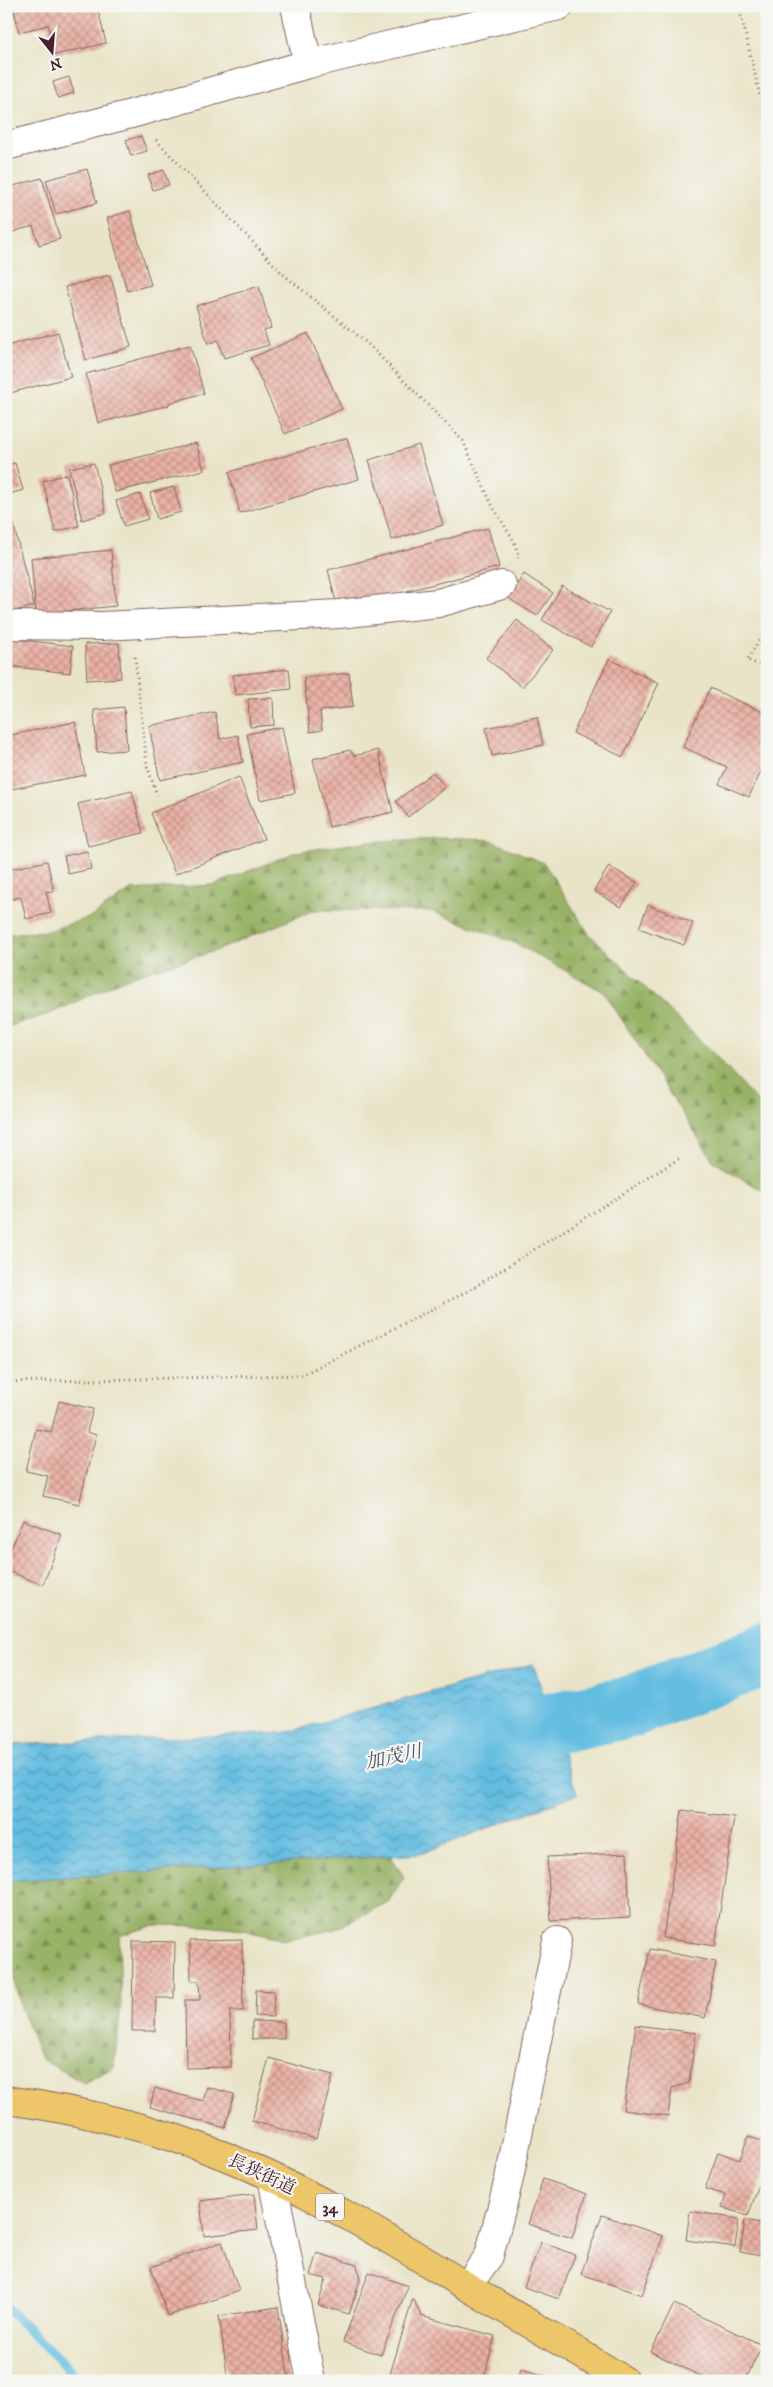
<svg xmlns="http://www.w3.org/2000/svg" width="773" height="2387" font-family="'IM FELL DW Pica','Noto Serif JP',serif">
  <defs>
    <pattern id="forest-firs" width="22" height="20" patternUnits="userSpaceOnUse" patternTransform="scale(1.25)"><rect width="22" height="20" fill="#98b366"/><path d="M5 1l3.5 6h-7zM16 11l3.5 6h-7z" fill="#7e9154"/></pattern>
    <pattern id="water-waves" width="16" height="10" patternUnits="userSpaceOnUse" patternTransform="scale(1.25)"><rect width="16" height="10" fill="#64bde1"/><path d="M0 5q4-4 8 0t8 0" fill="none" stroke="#5499b7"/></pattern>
    <pattern id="building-cross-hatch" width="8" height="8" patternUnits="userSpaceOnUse" patternTransform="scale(1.25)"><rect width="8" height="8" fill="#eab2a5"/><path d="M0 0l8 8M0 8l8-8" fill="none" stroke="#c09087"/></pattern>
  </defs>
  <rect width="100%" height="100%" fill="#f6f6f2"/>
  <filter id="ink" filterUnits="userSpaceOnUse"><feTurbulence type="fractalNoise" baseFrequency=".02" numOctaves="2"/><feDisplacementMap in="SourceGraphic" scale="10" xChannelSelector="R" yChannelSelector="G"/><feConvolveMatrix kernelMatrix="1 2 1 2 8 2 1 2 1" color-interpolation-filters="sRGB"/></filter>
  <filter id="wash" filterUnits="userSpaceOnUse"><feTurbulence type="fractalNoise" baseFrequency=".0096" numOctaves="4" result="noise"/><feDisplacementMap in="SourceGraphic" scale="20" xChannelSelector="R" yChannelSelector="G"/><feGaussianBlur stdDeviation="1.12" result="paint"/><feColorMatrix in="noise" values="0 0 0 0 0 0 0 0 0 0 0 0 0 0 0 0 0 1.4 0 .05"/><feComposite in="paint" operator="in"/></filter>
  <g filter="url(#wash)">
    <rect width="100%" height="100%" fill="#e9e4c7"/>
    <path fill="url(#forest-firs)" stroke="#716948" d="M438,838L489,840L544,863L589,934L709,1049L767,1112V1193L714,1162L604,992L515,943L431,911L314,910L218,950L126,978L52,1013L6,1027V934L48,931L91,917L131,890L214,885L296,852L365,842Z
      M362,1811L404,1877L388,1902L336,1929L284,1940L243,1930L205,1926L155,1925L119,1936L121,2004L114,2067L84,2083L41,2059L22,2010L6,1952V1861Z"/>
    <path fill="url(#water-waves)" stroke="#576e86" d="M533,1664L577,1794L420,1854L6,1881V1745L283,1733Z"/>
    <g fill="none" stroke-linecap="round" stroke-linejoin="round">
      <path stroke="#64bde1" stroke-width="10" d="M6,2307L80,2381"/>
      <path stroke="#64bde1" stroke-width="62" d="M468,1741L630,1707L767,1654"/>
    </g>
    <g id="blocks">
      <path fill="url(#building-cross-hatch)" d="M13,6H97L106,43L55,55L48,25L19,32Z
        M69,77L74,93L58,98L53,82Z
        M141,136L147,151L131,156L126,140Z
        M87,169L97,203L56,214L46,180Z
        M164,170L169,185L153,190L148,175Z
        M42,178L60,239L39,245L33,226L6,234V188Z
        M130,211L151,285L127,291L107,218Z
        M110,275L131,347L86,360L65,287Z
        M259,286L271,328L264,330L269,345L224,358L218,340L208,344L196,306Z
        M58,332L71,377L6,394V346Z
        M308,333L342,409L285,434L251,358Z
        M190,345L204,393L169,403V405L98,423L86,374Z
        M347,438L359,479L240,513L229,472Z
        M196,443L204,470L115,492L108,465Z
        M419,445L443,525L392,540L369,460Z
        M15,463L23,490L6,495V466Z
        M94,463L106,513L82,520L69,468Z
        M67,474L79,526L55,532L43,481Z
        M174,487L181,512L157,519L150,493Z
        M140,494L148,519L124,526L116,501Z
        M7,499L34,606L7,613L6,499Z
        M488,528L499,567L338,609L328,570Z
        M111,550L116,606L36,614L31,558Z
        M524,574L553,593L537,616L508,598Z
        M562,586L610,612L591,647L542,620Z
        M517,620L553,650L522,687L486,658Z
        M6,638L73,646L70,673L6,666Z
        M119,643L121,678L87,680L85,644Z
        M609,659L659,683L623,757L573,733Z
        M289,669L291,689L235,695L233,675Z
        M349,673L353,707L320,711L322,730L310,732L304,678Z
        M710,688L767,714V759L749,797L719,784L727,767L683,747Z
        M273,698L274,725L250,727L248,699Z
        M124,707L127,750L97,752L94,710Z
        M215,712L220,739L238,735L243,762L160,780L149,726Z
        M537,717L543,745L492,756L486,728Z
        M75,722L85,775L6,790V736Z
        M282,727L295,793L260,800L247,734Z
        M350,750L354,756L378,750L393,812L329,827L313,759Z
        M433,772L445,787L408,817L396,801Z
        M239,777L264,839L175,874L151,813Z
        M132,791L143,833L88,846L78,804Z
        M87,851L91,869L68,874L64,856Z
        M47,861L54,892L46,891L51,913L26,919L21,897L12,899L6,870Z
        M609,866L637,883L621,907L594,891Z
        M648,905L693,923L684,945L639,928Z
        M59,1401L93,1409L87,1432L96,1435L79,1504L43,1496L48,1476L26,1471L36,1429L51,1432Z
        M23,1520L62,1535L43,1585L6,1570V1561Z
        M682,1810L734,1817L715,1946L663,1938Z
        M627,1853L630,1917L551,1921L547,1857Z
        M242,1940L243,2011H230L231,2067L186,2068L185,2000H200L199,1981H191L190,1941Z
        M133,1941L175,1942L174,1998H156L155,2031H132Z
        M650,1949L716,1962L705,2018L638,2004Z
        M256,1990L274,1991L273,2017L255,2016Z
        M252,2021L284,2022V2039H252Z
        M636,2025L696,2033L689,2083L672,2088L668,2116L623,2110Z
        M269,2058L333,2075L316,2139L252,2121Z
        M207,2087L234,2094L225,2128L150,2107L155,2088L203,2101Z
        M748,2136L767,2143V2163L748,2216L722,2207L726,2195L705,2189L718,2152L740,2160Z
        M543,2179L587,2194L572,2238L528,2224Z
        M254,2194L258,2230L204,2236L200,2201Z
        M690,2211L739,2219L735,2247L686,2240Z
        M602,2215L663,2236L642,2295L581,2274Z
        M745,2220L767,2224V2257L740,2252Z
        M222,2242L239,2291L168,2316L151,2267Z
        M541,2242L575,2255L559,2299L524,2287Z
        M317,2253L357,2265L360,2280L349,2314L318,2305L326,2279L310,2275Z
        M369,2272L408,2286L381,2355L343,2342Z
        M413,2298L421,2316L495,2336L483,2381H388Z
        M674,2304L762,2345L745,2381H711L651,2352Z
        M278,2307L289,2381H228L219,2316Z
        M521,2369L561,2380V2381H517Z"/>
    </g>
  </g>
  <g filter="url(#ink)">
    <use href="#blocks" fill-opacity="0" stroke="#826462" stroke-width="1"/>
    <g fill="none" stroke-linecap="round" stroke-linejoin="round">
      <g stroke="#826462" stroke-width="30">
        <path id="minor" d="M295,6L308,64
          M6,146L131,114L308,64L559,6
          M6,625L102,626L339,614L438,603L502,585
          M272,2177L311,2381
          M467,2286L489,2256L509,2179L557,1941"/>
      </g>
      <g stroke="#826462" stroke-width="30">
        <path id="major" d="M6,2100C80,2110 153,2128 222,2155C307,2189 388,2238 466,2286C519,2318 573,2348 625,2381"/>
      </g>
      <path stroke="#826462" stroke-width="3" stroke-dasharray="1 4" stroke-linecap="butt" d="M739,6L767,126
        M156,140L283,274L368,344L463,441L493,507L514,541L519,558
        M767,628L747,660L767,668
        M135,657L147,766L157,795
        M6,1382L302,1375L468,1291L680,1158
        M6,2370L19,2381"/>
      <use href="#minor" stroke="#fff" stroke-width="28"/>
      <use href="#major" stroke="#ecc669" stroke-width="28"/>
    </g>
  </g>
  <g text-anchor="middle" stroke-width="4.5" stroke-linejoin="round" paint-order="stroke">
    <rect fill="#f6f6f2" stroke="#7e6067" stroke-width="1" x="316" y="2193.5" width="28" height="27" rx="4"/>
    <g font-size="16" font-weight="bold" fill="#4a1f2b">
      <text x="330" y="2213">34</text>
    </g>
    <g font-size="18" fill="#4a1f2b" stroke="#f6f6f2">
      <text transform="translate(262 2174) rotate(25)" y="6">長狭街道</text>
    </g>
    <g font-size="19" font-style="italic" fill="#53566b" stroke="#f6f6f2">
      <text transform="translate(393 1756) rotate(-12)" y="7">加茂川</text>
    </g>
  </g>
  <rect width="773" height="2387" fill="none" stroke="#f6f6f2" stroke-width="25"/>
  <g transform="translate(52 52) rotate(163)" stroke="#f6f6f2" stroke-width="4" paint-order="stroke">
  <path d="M0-4L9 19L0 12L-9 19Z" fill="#4a1f2b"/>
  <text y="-8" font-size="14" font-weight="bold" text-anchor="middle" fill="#4a1f2b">N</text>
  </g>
</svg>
